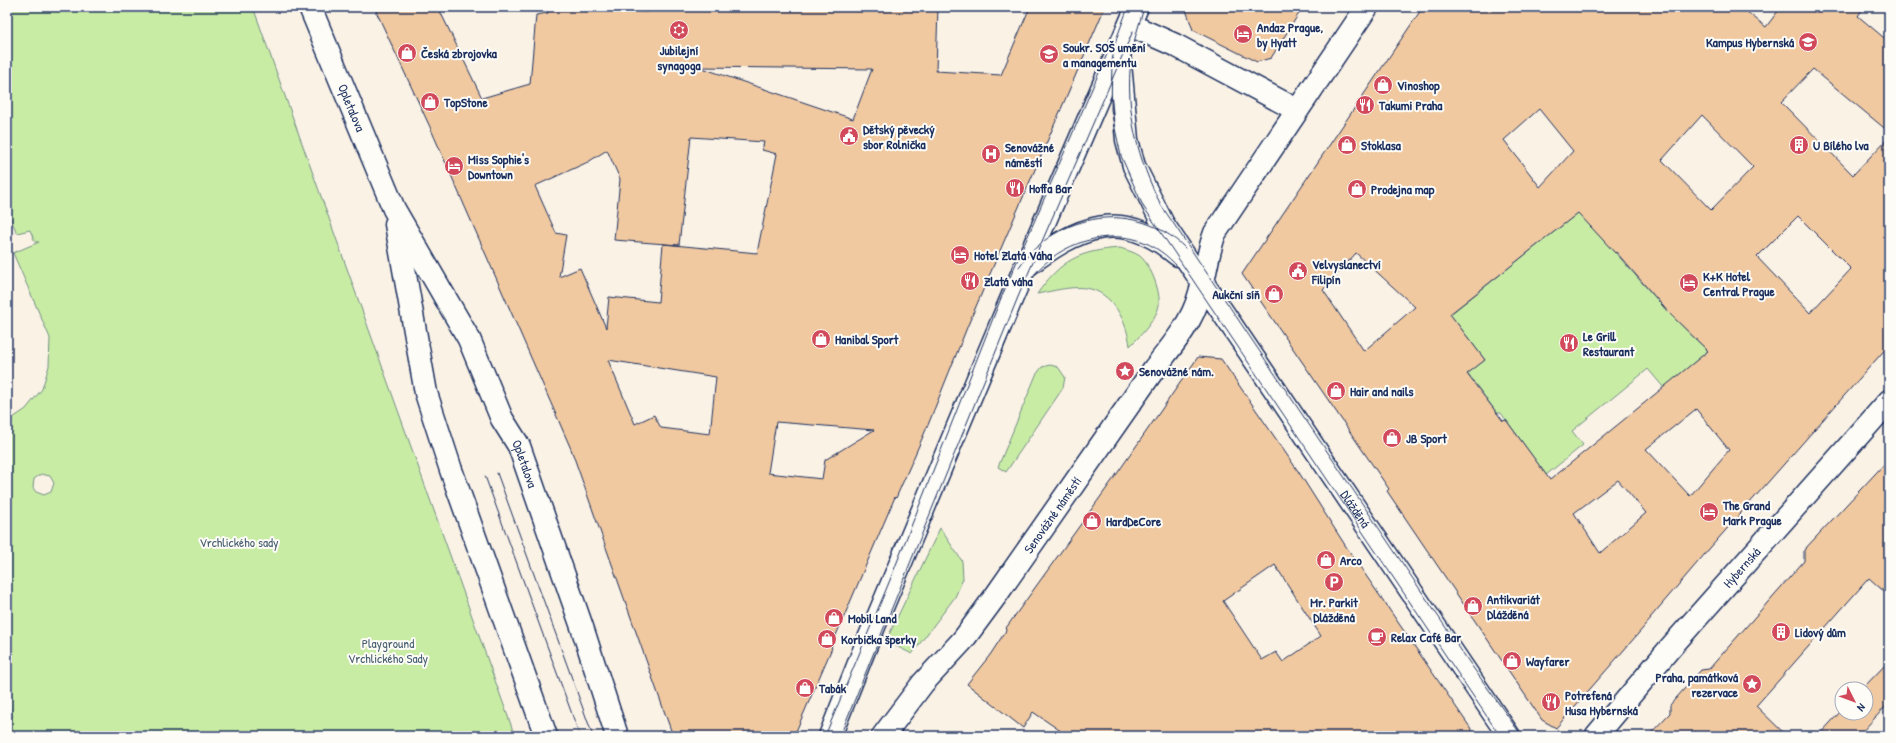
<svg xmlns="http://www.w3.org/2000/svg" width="1896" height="743" font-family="'Patrick Hand',sans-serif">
  <rect width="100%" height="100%" fill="#fbf2e6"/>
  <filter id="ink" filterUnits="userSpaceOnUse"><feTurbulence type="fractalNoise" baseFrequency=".025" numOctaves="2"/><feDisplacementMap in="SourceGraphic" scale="8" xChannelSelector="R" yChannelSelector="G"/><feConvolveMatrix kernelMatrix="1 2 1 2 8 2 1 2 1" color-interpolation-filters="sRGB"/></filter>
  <g filter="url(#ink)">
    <path fill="#c9eca5" stroke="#728e82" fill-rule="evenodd" d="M7,7H253L515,736H7L12,716L7,692V422L26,409L42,389L49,366L50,338L13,253L39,242H35L30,230L17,233L7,210ZM41,474L50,476L54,483L51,492L44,495L36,492L33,488L34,479Z
      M1579,212L1669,313L1708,351L1664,388L1648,369L1572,431L1583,445L1546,475L1501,413H1497L1433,328ZM1452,317L1485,360L1470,371Z
      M1120,248C1126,250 1134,252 1140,256C1151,265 1163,296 1158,309C1153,323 1140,336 1130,346C1127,322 1113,292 1086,288C1070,286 1053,291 1037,294C1061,260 1079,251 1120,248Z
      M1050,365L1058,367L1065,377L1063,388L1006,472L998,467L1036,375L1042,367Z
      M940,528L962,561L963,579L955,597L912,654L886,641Z"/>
    <path fill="#f1c9a0" stroke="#1b2f5e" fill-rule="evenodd" d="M374,7H438L482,98L530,84L536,15L548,13V7H601V10L648,12V7H938L936,71L1001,75L1030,7H1105L968,325L928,425L896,498L895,497L831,647L832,648L794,736H673L571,449L430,127ZM699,67L872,69L853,119ZM691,137L764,142L762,150L777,154L757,253L663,244L658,302L609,297L606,328L580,268L559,277L566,235L556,233L535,186L588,162L607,150L620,179L614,240L679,245ZM608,360L716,377L710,434L661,428L654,415L635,424ZM776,422L874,430L825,460L822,479L768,473Z
      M1185,7H1303L1271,58L1257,62L1193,30Z
      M1423,7H1741L1766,27L1781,7H1864L1858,16L1889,42V132L1813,69L1781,102L1853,175L1889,137V345L1710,548L1650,618L1651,619L1556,728L1542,720L1387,491L1389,489L1242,274ZM1539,109L1573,151L1540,187L1504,140ZM1702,115L1753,167L1711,210L1662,160ZM1578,213L1615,253L1616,252L1669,313L1708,351L1550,480L1506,420L1503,421L1467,374L1485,360L1450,314ZM1798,216L1851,269L1810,313L1757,257ZM1356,253L1415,307L1364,351L1323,290ZM1696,409L1729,450L1690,496L1646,449ZM1618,480L1646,513L1600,553L1574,513Z
      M1198,357L1221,359L1298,471L1345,545L1476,736H1068L1033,712L1023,728L967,684L990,655L1007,629L1006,628L1114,478ZM1275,565L1321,636L1283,662L1276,652L1262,660L1223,601Z
      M1889,459V596L1869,578L1756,706L1787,736H1648L1670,713V705L1701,670L1709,669L1804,561V550Z
      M1889,661V703L1858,736H1818L1842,710V713H1866V689H1862Z"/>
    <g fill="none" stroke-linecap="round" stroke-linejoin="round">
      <g stroke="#1b2f5e" stroke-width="25">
        <g id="street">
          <path id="s1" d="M310,7L394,209L469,339L502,419L519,446L582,627L617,736"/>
          <path d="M1130,25L1175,45L1297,110"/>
          <path id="s2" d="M1119,53L1127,140L1134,166L1163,224L1509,736"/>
          <path d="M396,224L426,393L451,470L546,736"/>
          <path d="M1025,267C1078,227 1121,206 1178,255"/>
          <path d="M830,736L865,648L1013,295L1137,7"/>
          <path id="s3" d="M883,736L923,683L963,640L997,594L1154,369C1171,347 1192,323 1199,296C1206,275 1207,254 1215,233L1367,7"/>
          <path id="s4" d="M1596,736L1670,648L1889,401"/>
        </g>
      </g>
      <use href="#street" stroke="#fdfcf7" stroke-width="22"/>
      <path stroke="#1b2f5e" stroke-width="1" d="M1144,8C1139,25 1133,42 1131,59C1125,111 1138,160 1161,205L1469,662L1522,736
        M1127,10L1116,40L1112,61L1111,110L1121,156L1143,206L1500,736
        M1019,267C1057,212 1137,199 1185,248
        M1030,281C1051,247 1100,229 1138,240C1154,245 1167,255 1178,267
        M497,473L593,736
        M485,476L580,736
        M825,736L890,580L1001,298L1111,45
        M840,736L1018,297L1133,31"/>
    </g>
  </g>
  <defs>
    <g id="synagogue-disc" transform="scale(1)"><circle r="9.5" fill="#d1495b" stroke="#fdfcf7"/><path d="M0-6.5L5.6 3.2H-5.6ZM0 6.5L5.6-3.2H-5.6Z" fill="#fff"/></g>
    <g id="hotel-disc" transform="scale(1)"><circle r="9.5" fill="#d1495b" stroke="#fdfcf7"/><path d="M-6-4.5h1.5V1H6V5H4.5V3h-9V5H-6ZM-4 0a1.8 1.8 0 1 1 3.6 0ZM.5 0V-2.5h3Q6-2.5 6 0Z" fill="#fff"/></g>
    <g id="university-disc" transform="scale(1)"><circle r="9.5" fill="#d1495b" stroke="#fdfcf7"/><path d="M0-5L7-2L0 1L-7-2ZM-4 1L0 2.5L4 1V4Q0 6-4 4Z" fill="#fff"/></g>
    <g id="shop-disc" transform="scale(1)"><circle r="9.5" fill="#d1495b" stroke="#fdfcf7"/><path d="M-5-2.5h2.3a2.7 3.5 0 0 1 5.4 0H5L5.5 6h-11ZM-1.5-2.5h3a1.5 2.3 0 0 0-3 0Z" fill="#fff"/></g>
    <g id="restaurant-disc" transform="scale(1)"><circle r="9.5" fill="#d1495b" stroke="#fdfcf7"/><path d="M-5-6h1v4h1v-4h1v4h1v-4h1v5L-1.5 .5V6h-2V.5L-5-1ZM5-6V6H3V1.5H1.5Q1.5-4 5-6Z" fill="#fff"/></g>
    <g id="civic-disc" transform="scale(1)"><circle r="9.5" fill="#d1495b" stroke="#fdfcf7"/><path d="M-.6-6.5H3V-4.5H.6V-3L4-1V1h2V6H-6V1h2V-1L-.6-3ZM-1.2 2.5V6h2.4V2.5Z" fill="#fff"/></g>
    <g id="building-disc" transform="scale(1)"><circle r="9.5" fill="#d1495b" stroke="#fdfcf7"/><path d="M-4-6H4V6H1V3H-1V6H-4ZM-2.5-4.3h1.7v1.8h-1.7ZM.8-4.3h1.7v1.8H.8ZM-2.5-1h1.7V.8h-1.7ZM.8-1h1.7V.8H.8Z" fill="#fff"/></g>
    <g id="hospital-disc" transform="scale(1)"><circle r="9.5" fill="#d1495b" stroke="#fdfcf7"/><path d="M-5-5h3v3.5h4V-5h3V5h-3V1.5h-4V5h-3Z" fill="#fff"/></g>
    <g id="sight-disc" transform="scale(1)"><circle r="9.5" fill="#d1495b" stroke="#fdfcf7"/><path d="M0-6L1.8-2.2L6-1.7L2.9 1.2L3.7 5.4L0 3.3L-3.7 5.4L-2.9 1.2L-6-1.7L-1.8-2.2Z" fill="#fff"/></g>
    <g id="parking-disc" transform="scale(1)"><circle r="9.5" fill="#d1495b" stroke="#fdfcf7"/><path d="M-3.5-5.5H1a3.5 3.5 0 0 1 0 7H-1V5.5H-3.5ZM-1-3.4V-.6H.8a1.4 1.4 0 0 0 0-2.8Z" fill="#fff"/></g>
    <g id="cafe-disc" transform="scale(1)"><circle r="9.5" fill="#d1495b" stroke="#fdfcf7"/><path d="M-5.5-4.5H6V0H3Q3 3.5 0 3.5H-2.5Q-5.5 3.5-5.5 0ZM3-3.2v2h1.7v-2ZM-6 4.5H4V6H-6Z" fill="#fff"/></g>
  </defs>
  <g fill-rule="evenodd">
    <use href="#synagogue-disc" x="679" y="30"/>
    <use href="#hotel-disc" x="1243" y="34"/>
    <use href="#university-disc" x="1808" y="42"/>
    <use href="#shop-disc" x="407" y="53"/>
    <use href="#university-disc" x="1049" y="54"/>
    <use href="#shop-disc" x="1383" y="85"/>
    <use href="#shop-disc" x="430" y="102"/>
    <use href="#restaurant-disc" x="1365" y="105"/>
    <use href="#civic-disc" x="849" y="136"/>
    <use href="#shop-disc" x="1347" y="145"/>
    <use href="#building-disc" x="1799" y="145"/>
    <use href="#hospital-disc" x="991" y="154"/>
    <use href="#hotel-disc" x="454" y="166"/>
    <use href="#restaurant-disc" x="1015" y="188"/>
    <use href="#shop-disc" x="1357" y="189"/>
    <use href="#hotel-disc" x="960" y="255"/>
    <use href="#civic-disc" x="1298" y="271"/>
    <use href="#restaurant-disc" x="970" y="281"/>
    <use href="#hotel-disc" x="1689" y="283"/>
    <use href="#shop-disc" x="1274" y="294"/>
    <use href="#shop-disc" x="821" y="339"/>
    <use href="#restaurant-disc" x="1569" y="343"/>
    <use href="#sight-disc" x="1125" y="371"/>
    <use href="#shop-disc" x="1336" y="391"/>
    <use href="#shop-disc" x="1392" y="438"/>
    <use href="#hotel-disc" x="1709" y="512"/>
    <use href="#shop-disc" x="1092" y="521"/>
    <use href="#shop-disc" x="1326" y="560"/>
    <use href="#parking-disc" x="1334" y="582"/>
    <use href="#shop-disc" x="1473" y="606"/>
    <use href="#shop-disc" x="834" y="618"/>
    <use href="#building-disc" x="1781" y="632"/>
    <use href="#cafe-disc" x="1377" y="637"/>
    <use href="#shop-disc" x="827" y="639"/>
    <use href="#shop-disc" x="1512" y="661"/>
    <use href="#sight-disc" x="1752" y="684"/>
    <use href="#shop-disc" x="805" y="688"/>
    <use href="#restaurant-disc" x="1551" y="702"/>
  </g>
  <g text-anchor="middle" stroke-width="4" stroke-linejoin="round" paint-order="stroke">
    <g font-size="13" font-weight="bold" fill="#1b2f5e" stroke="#fdfcf7" text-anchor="start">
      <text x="1257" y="32">Andaz Prague,<tspan x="1257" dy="15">by Hyatt</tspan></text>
      <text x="1794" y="47" text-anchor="end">Kampus Hybernská</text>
      <text x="1063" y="52">Soukr. SOŠ umění<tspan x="1063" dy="15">a managementu</tspan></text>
      <text x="679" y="55" text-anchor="middle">Jubilejní<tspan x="679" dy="15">synagoga</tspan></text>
      <text x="421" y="58">Česká zbrojovka</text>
      <text x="1397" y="90">Vinoshop</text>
      <text x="444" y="107">TopStone</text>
      <text x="1379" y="110">Takumi Praha</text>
      <text x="863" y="134">Dětský pěvecký<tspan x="863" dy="15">sbor Rolnička</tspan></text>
      <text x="1361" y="150">Stoklasa</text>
      <text x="1813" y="150">U Bílého lva</text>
      <text x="1005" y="152">Senovážné<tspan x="1005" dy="15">náměstí</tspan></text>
      <text x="468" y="164">Miss Sophie's<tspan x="468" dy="15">Downtown</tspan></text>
      <text x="1029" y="193">Hoffa Bar</text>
      <text x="1371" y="194">Prodejna map</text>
      <text x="974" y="260">Hotel Zlatá Váha</text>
      <text x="1312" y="269">Velvyslanectví<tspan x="1312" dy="15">Filipín</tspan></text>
      <text x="1703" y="281">K+K Hotel<tspan x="1703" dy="15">Central Prague</tspan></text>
      <text x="984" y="286">Zlatá váha</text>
      <text x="1260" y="299" text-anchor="end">Aukční síň</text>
      <text x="1583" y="341">Le Grill<tspan x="1583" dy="15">Restaurant</tspan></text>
      <text x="835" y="344">Hanibal Sport</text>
      <text x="1139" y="376">Senovážné nám.</text>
      <text x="1350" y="396">Hair and nails</text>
      <text x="1406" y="443">JB Sport</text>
      <text x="1723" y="510">The Grand<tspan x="1723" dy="15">Mark Prague</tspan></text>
      <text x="1106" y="526">HardDeCore</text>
      <text x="1340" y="565">Arco</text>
      <text x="1487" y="604">Antikvariát<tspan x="1487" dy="15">Dlážděná</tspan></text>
      <text x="1334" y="607" text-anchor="middle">Mr. Parkit<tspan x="1334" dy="15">Dlážděná</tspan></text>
      <text x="848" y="623">Mobil Land</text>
      <text x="1795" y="637">Lidový dům</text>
      <text x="1391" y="642">Relax Café Bar</text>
      <text x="841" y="644">Korbička šperky</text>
      <text x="1526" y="666">Wayfarer</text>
      <text x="1738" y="682" text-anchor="end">Praha, památková<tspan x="1738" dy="15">rezervace</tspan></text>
      <text x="819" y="693">Tabák</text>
      <text x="1565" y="700">Potrefená<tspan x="1565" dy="15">Husa Hybernská</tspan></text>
    </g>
    <g font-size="13" fill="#1b2f5e" stroke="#fdfcf7">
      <text dy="5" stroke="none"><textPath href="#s1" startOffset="109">Opletalova</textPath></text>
      <text dy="5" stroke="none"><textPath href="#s1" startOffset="506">Opletalova</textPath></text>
      <text dy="5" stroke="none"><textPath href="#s2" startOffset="523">Dlážděná</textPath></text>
      <text dy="5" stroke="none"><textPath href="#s3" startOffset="279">Senovážné náměstí</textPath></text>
      <text dy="5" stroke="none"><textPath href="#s4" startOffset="223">Hybernská</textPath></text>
    </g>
    <g font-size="13" fill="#465e70" stroke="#fdfcf7">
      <text x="239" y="547">Vrchlického sady</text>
      <text x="388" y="648">Playground<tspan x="388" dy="15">Vrchlického Sady</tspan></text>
    </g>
  </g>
  <rect width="1896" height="743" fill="none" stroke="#fdfcf7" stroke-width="24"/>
  <rect x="12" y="12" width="1872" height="719" fill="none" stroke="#1b2f5e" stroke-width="1.5" filter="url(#ink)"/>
  <g transform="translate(1854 701) rotate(132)"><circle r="19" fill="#fdfcf7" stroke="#a3aaba"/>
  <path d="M0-3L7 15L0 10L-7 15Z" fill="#d1495b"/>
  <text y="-6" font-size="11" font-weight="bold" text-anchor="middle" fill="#1b2f5e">N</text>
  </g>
</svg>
